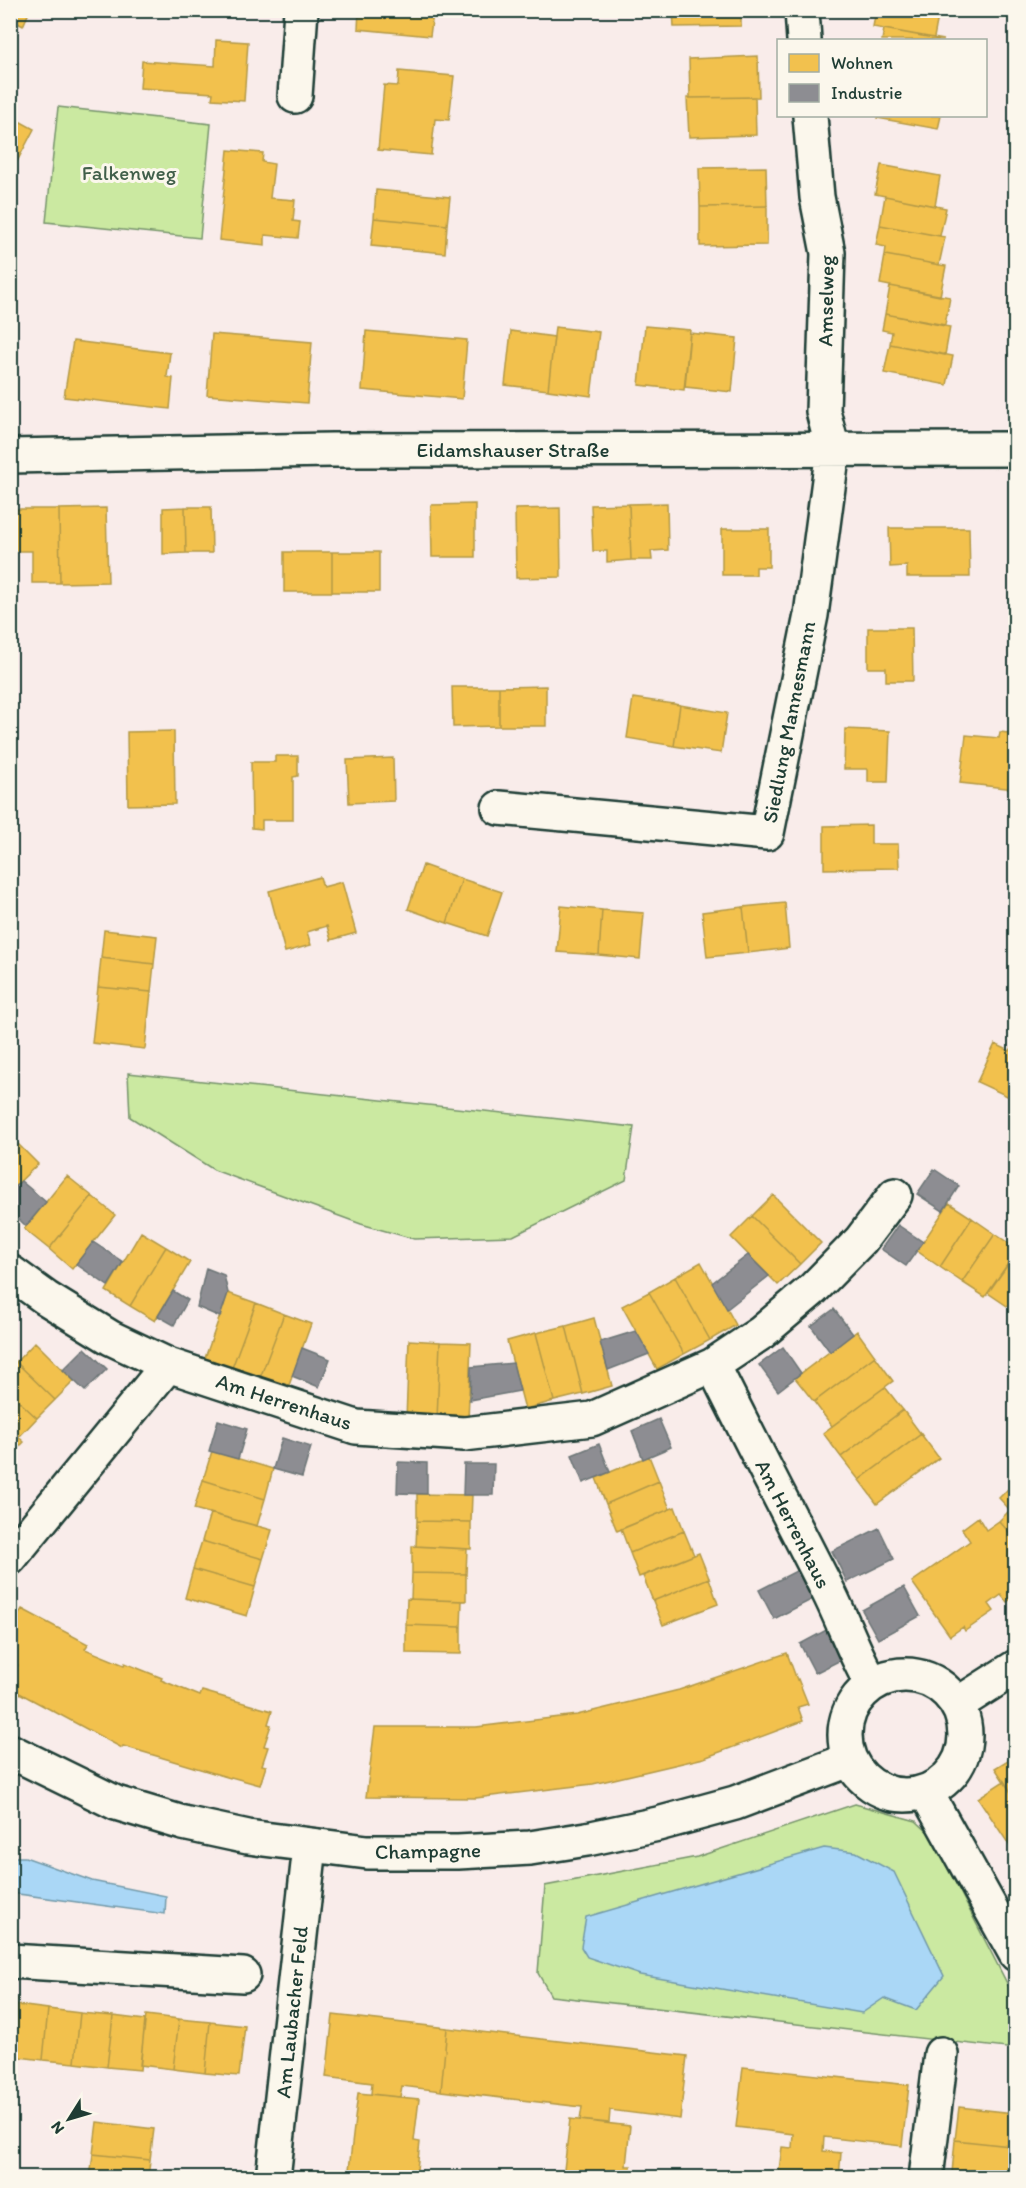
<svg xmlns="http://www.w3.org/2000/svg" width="1026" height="2188" font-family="Itim,sans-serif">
  <rect width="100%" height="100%" fill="#f9ecea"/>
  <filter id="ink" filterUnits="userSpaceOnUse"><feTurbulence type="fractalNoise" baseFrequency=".0167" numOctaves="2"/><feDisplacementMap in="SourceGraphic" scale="12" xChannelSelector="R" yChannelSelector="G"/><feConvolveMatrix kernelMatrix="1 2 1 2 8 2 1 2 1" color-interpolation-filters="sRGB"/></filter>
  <g filter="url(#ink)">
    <path fill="#cbe9a1" stroke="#75936a" stroke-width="1.5" d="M58,107L211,124L200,238L46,222Z
      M128,1073L634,1127L626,1180L513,1236L414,1239L361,1224L214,1170L130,1117Z
      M855,1804L916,1821L931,1835L1015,1999V2049L551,1996L538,1973L545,1886L697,1857Z"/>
    <path fill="#aad7f6" stroke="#7299a8" stroke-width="1.5" d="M824,1848L856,1852L894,1872L944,1976L916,2010L884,1998L862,2013L640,1975L587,1957L581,1947L586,1917Z
      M10,1857H25L92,1881L166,1896L165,1914L11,1893Z"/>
    <path fill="#f2c14e" stroke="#b39946" stroke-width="1.5" d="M10,10H30L23,26L10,19Z
      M359,10H421L433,13L430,36L358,29Z
      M673,10H741V26L674,27Z
      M876,10L939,11L934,38L873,27Z
      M884,29L944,40H882Z
      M216,40L248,42L244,101L212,99L213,93L140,88L142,61L215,66Z
      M758,56L759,97L690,98L689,59Z
      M399,71L454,76L449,120L435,119L431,155L378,150L384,85L398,86Z
      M755,97L756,135L689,137L687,98Z
      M10,116L34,129L10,175Z
      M878,116H941L938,129L877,118Z
      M228,150L263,153L262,162L274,164L270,198L295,200L293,221L300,222L298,238L265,235V245L219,240Z
      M881,165L940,176L935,206L875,194Z
      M766,167L767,206L700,207L699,168Z
      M376,190L450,197L447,225L374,218Z
      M885,196L946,208L940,236L880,225Z
      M767,206V245L700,246V207Z
      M374,218L447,225L445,253L371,246Z
      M880,225L945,237L939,265L885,255L886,247L876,245Z
      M10,243L16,246L10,258Z
      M885,255L946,266L940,296L880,284Z
      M890,286L950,297L945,325L885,314Z
      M885,314L950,327L945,355L890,344L892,332L882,330Z
      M645,326L690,330L684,390L639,385Z
      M555,327L599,332L591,396L548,390Z
      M366,331L467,340L462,399L362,390Z
      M511,331L554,337L548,390L505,385Z
      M690,333L737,338L732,392L685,387Z
      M212,334L312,342L307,403L207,395Z
      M73,341L170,353L167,377L173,378L170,409L64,397Z
      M890,344L953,356L947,385L884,373Z
      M667,503L668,550L651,551L652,560H631L629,504Z
      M475,504V557H432L431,505Z
      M629,504L631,560L607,562V551H593L591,505Z
      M185,507L186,553L163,554V508Z
      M185,507H211L212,553H186Z
      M106,508L108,582L60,583L59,509Z
      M560,508L561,577L516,578L515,509Z
      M11,509H59L60,583H32V551H12Z
      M889,528H969L970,577H907V566L890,567Z
      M722,529H769V567H756V575H722Z
      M284,552H332V592H284Z
      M332,552H379V592H332Z
      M868,628H912L913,681H886V668H868Z
      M546,686V726H499V687Z
      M452,687H499V726L453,727Z
      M633,698L680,705L674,746L627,738Z
      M680,705L727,713L721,753L674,746Z
      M845,729L890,731L888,782H868V769H844Z
      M174,731L175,804L128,805L127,732Z
      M1000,732L1016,734L1015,789L960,783L966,735L999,738Z
      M275,756H298V776L293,777V820H262V829L252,828L251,762H275Z
      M393,758L394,801L349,803L347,760Z
      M871,825V844H898L899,868L824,869V826Z
      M423,865L462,879L447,923L408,909Z
      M320,877L323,887L342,882L356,933L331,940L327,926L307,932L311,945L285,952L269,891Z
      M462,879L502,892L487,936L447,923Z
      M785,903L789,948L748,953L743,907Z
      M561,906L602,910L599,955L557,952Z
      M743,907L748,953L707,957L702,912Z
      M602,910L644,913L640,959L599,955Z
      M104,930L157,936L154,964L101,958Z
      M101,958L154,964L151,992L98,987Z
      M98,987L151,992L145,1049L92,1043Z
      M1015,1042L1016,1043V1100L977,1082L995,1044L1010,1051Z
      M10,1135L17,1143L10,1149Z
      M17,1143L38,1164L10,1191V1149Z
      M67,1176L92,1196L49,1249L24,1229Z
      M773,1195L821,1243L800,1264L752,1216Z
      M92,1196L115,1215L72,1269L49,1249Z
      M949,1203L972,1218L940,1267L917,1251Z
      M752,1216L800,1264L778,1285L731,1237Z
      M972,1218L995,1234L962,1282L940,1267Z
      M141,1232L166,1247L130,1306L106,1291Z
      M995,1234L1016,1248V1252L985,1297L962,1282Z
      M166,1247L190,1262L155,1321L130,1306Z
      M1016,1253V1299L1010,1308L988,1293Z
      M701,1262L736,1325L710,1340L675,1277Z
      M675,1277L710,1340L684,1354L649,1292Z
      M649,1292L684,1354L657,1369L622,1306Z
      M228,1293L256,1303L232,1368L205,1358Z
      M256,1303L284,1314L260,1378L232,1368Z
      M284,1314L311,1324L288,1388L260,1378Z
      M594,1318L612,1386L583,1394L566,1326Z
      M566,1326L583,1394L554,1401L536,1333Z
      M857,1331L875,1356L814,1402L795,1378Z
      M536,1333L554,1401L525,1409L507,1341Z
      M409,1340L440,1342L437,1420L406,1419Z
      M35,1342L74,1381L55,1400L16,1362Z
      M440,1342L471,1343L468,1422L437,1420Z
      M875,1356L893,1381L832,1426L814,1402Z
      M16,1362L55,1400L37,1418L10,1393V1367Z
      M885,1387L903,1410L841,1457L823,1433Z
      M10,1393L37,1418L19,1437L10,1429Z
      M903,1410L921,1434L859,1480L841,1457Z
      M10,1429L24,1442L10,1456Z
      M921,1434L939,1458L877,1504L859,1480Z
      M212,1451L273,1469L265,1499L203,1480Z
      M649,1456L659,1481L606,1504L596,1478Z
      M203,1480L265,1499L257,1526L194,1509Z
      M659,1481L670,1509L617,1531L606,1504Z
      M1012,1485L1016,1488V1540L999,1521L1010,1510L999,1498Z
      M417,1494L472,1495L471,1522L417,1521Z
      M675,1507L684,1531L630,1553L621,1529Z
      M210,1513L272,1530L263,1559L202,1541Z
      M978,1517L986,1530L999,1521L1016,1540V1595L1007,1602L1001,1595L989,1604L994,1611L965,1631L963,1627L950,1636L912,1582L970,1541L962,1529Z
      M417,1521L471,1522V1549L416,1546Z
      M684,1531L694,1555L639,1577L630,1553Z
      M202,1541L263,1559L255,1587L193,1569Z
      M412,1546L467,1549L466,1574L412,1573Z
      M699,1553L709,1578L653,1601L643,1576Z
      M193,1569L255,1587L247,1616L185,1598Z
      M412,1573L466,1574V1601L411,1599Z
      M709,1578L718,1604L663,1625L653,1601Z
      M407,1599L462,1601L461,1627L406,1625Z
      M22,1609L88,1644L85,1649L124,1665L125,1663L162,1678L161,1680L200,1696L202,1691L272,1711L268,1724L271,1725L264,1746L268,1747L262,1765L266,1766L260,1785L231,1777L230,1778L123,1746L122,1748L10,1688V1680L18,1665L10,1661V1630Z
      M406,1625L461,1627V1654L406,1653Z
      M787,1653L797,1680L798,1679L808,1704L798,1707L803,1721L704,1758L593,1784L476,1798L366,1797L375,1727H476L577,1715L679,1690Z
      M1016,1755V1800L995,1768Z
      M1004,1781L1016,1800V1851L1014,1852L978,1798Z
      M10,1998L17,1999L11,2050L10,2049Z
      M17,2005L48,2009L43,2060L11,2056Z
      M48,2009L80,2013L75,2063L43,2060Z
      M80,2013L113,2016L107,2067L75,2063Z
      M146,2015L179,2019L173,2069L140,2065Z
      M333,2015L447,2028L441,2091L402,2086L400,2097L371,2094L372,2083L326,2077Z
      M113,2016L145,2020L140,2070L107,2067Z
      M179,2019L210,2022L205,2073L173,2069Z
      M210,2022L245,2026L239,2076L205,2073Z
      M447,2028L687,2056L680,2119L610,2110L609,2123L580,2120L582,2107L441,2091Z
      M743,2067L909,2085L902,2146L824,2137L823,2151L841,2153L839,2178H778L782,2147L792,2148L793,2134L736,2127Z
      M358,2093L419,2099L414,2141L420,2142L416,2178H348Z
      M959,2107L1014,2113L1010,2146L955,2140Z
      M570,2119L630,2126L626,2166H631L630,2178H563Z
      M97,2122L154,2129L150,2160L93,2154Z
      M955,2140L1010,2146L1007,2178L952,2173Z
      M93,2154L150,2160L148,2178H90Z
      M952,2173L990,2178H951Z"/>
    <path fill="#8d8d92" stroke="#6c7576" stroke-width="1.5" d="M934,1169L959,1186L943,1211L917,1194Z
      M21,1181L46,1202L26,1226L10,1211V1191Z
      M898,1225L923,1242L906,1266L881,1249Z
      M93,1242L123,1262L108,1286L76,1264Z
      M748,1255L769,1276L727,1309L712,1283Z
      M206,1268L224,1275L228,1293L220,1317L197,1307Z
      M173,1291L188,1300L174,1325L158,1316Z
      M834,1309L853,1334L830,1352L811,1326Z
      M636,1331L649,1354L608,1370L600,1342Z
      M783,1347L801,1373L778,1391L759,1365Z
      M85,1348L107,1369L85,1391L63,1370Z
      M302,1348L330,1359L319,1387L292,1376Z
      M513,1363L520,1391L470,1400L471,1367Z
      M659,1419L671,1447L643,1459L632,1431Z
      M218,1420L247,1429L238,1459L209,1451Z
      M282,1438L311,1447L302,1477L273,1469Z
      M599,1444L610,1472L583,1483L572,1455Z
      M398,1462L427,1463V1494L397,1493Z
      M464,1464H494L493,1495H463Z
      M879,1528L894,1559L847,1582L832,1551Z
      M800,1569L815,1598L774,1619L759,1590Z
      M904,1587L920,1616L878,1639L862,1610Z
      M832,1627L847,1657L815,1673L800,1644Z"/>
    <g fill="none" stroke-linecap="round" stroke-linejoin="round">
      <g stroke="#1f3d34" stroke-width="38">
        <path id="minor" d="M802,10L804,40
          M295,96L301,10
          M10,456L332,450L1016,449
          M499,808L767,833L811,615L833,450L823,411L828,253L817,197L810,116
          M10,1272L46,1298L111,1338L168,1365L356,1427L464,1434L592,1419L713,1365L761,1333L813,1289L861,1240L895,1195
          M713,1365C750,1440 789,1514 827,1589C843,1620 854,1654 872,1684
          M10,1558L168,1365
          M845 1735a60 60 0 1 1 120 0a60 60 0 1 1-120 0Z
          M958,1704L1016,1667
          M10,1751L116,1803L183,1823L248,1837L367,1852H458L530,1848L587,1839L658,1824L735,1803L849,1760
          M926,1792L1016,1954
          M10,1961L243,1975
          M273,2178L310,1846
          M926,2178L941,2054"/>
      </g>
      <use href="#minor" stroke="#fbf7ec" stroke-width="33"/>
    </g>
  </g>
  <g text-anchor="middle" stroke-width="6" stroke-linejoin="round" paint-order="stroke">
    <g font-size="21" fill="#415f4a" stroke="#fbf7ec">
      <text x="129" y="180">Falkenweg</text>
    </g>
    <g font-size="21" fill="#1f3d34" stroke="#fbf7ec">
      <text transform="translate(826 301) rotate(-89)" y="7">Amselweg</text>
      <text x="513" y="457">Eidamshauser Straße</text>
      <text transform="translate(789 722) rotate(-79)" y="7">Siedlung Mannesmann</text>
      <text transform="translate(284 1402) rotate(18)" y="7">Am Herrenhaus</text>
      <text transform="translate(793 1524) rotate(63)" y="7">Am Herrenhaus</text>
      <text transform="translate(428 1851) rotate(-1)" y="7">Champagne</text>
      <text transform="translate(292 2012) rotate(-84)" y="7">Am Laubacher Feld</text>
    </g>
  </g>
  <rect width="1026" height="2188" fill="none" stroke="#fbf7ec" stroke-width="36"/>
  <rect x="18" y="18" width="990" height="2152" fill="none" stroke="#1f3d34" stroke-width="2" filter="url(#ink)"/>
  <rect x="777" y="39" width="210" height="78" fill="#fbf7ec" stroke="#a3ada2" stroke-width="1.5"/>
  <rect x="789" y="54" width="30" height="18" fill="#f2c14e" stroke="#a3ada2" stroke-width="1.5"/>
  <text x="831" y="69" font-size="18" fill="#1f3d34">Wohnen</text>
  <rect x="789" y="84" width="30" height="18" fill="#8d8d92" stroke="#a3ada2" stroke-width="1.5"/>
  <text x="831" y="99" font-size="18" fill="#1f3d34">Industrie</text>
  <g transform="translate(69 2119) rotate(233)" stroke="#fbf7ec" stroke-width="4.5" paint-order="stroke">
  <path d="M0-4.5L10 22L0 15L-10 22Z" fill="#1f3d34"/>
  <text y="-9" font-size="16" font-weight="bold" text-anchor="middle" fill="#1f3d34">N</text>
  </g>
</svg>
